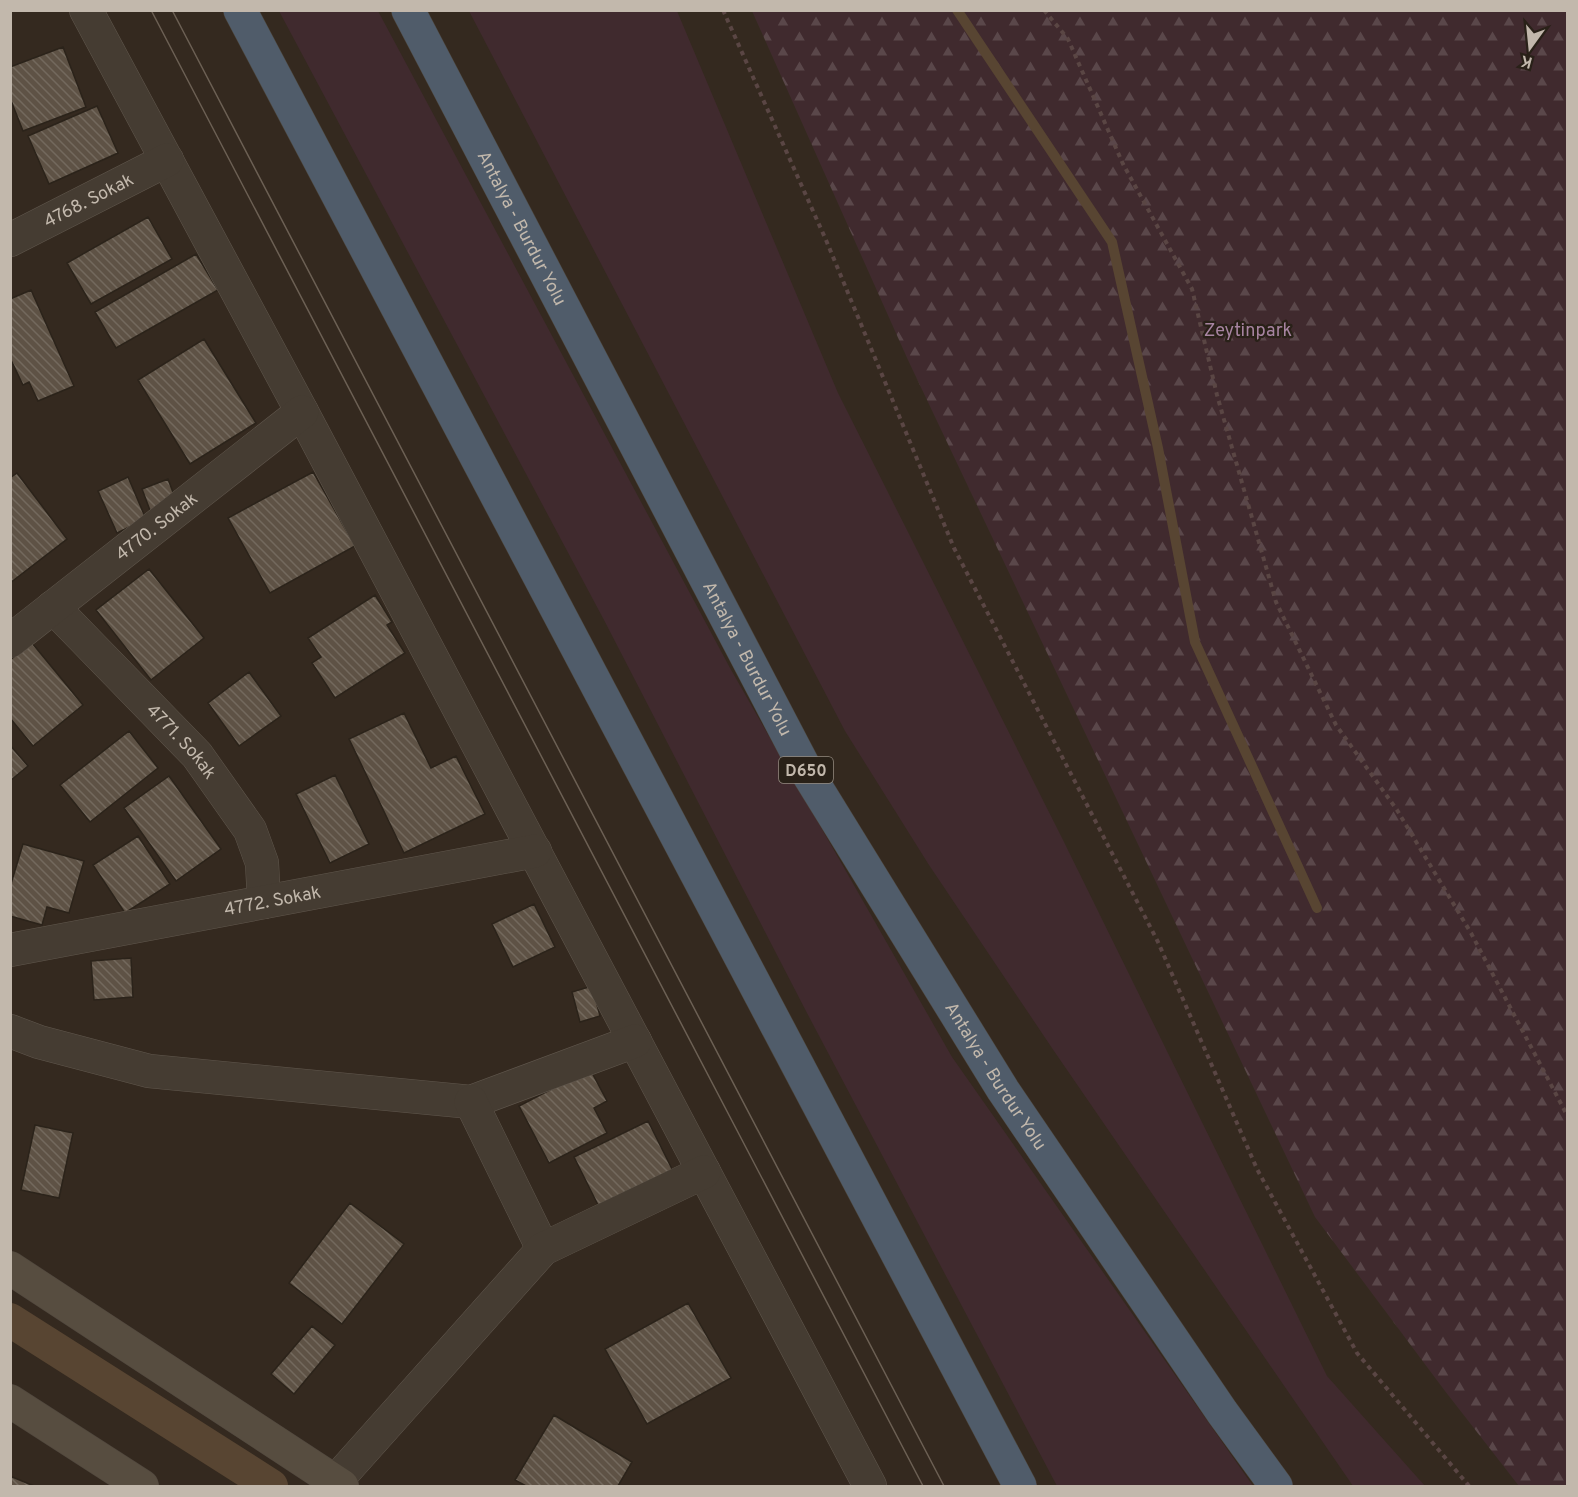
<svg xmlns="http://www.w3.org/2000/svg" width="1578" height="1497" font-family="Overpass,sans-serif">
  <defs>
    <pattern id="forest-firs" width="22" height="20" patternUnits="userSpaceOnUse" patternTransform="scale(1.5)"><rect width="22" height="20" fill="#402a2e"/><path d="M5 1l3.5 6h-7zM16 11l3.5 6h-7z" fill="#5a474a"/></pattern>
    <pattern id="building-back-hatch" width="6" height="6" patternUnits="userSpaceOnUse" patternTransform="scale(1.5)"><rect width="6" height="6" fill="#5e5245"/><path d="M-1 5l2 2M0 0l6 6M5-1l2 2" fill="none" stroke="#73695d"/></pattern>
  </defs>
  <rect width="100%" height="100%" fill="#34291f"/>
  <path fill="#402a2e" d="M279,11H378L730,668L952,1057L1253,1486H1057L807,1013L604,620Z
    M469,11H677L838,393L1063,840L1327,1376L1425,1486H1353L1054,1051L929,865L845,731Z"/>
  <path fill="url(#forest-firs)" d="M752,11H1567V1486H1519L1445,1391L1315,1217L908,360Z"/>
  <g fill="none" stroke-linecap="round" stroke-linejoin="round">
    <path stroke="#584532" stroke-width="10" d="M957,10L1112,242L1158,448L1195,642L1317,908"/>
    <path stroke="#584532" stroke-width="34" d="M10,1320L271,1486"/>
  </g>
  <path fill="url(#building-back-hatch)" stroke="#2b231a" stroke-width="1.5" d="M63,47L86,107L23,131L10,98V67Z
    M97,106L118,153L49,184L28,136Z
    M148,217L172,259L91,304L67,263Z
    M196,254L218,290L116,348L95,312Z
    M31,290L74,386L38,401L29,382L23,385L10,358V299Z
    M204,339L256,423L190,464L138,380Z
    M313,472L355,546L270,593L228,518Z
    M17,473L67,539L10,583V478Z
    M128,477L146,519L117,533L98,491Z
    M168,479L177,503L151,513L142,489Z
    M149,569L204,638L151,680L96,610Z
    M375,595L392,622L387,625L405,653L335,698L312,663L321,657L308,638Z
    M32,643L83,705L33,746L10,718V660Z
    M249,672L281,716L239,746L208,703Z
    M404,713L431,768L456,756L485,814L404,853L349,739Z
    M129,731L158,768L90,822L60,785Z
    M10,745L28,766L10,781Z
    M335,775L369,844L330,863L296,794Z
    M169,776L221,849L176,881L124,808Z
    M138,836L170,884L125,913L93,865Z
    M23,844L84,861L69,913L47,907L42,925L10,916V887Z
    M534,904L555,947L513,967L492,924Z
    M131,958L133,997L94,1000L91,961Z
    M592,986L600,1016L580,1022L572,992Z
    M590,1069L607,1101L594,1108L607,1133L549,1163L519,1106Z
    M648,1121L673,1171L599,1207L574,1157Z
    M35,1125L73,1133L59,1198L21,1190Z
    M350,1203L404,1244L342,1324L289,1283Z
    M688,1303L731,1378L647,1424L605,1349Z
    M312,1326L335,1345L294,1394L271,1374Z
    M554,1415L632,1462L618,1486H526L515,1480Z
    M10,1476L34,1486H10Z"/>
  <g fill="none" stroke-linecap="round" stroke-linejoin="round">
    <g stroke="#60574d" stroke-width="34">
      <g id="street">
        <path d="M86,10L302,412L870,1486"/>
        <path id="s1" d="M10,240L167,160"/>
        <path id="s2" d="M53,607L197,755L250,830L262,863L264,902"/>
        <path id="s3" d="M10,641L302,412"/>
        <path id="s4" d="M10,950L535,851"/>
        <path d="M10,1031L39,1042L149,1071L471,1102L635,1041"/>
        <path d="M471,1102L543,1249"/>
        <path d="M335,1482L543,1249L704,1172"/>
      </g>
    </g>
    <g stroke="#4e453c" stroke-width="34">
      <path id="secondary" d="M10,1268L342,1486
        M10,1401L142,1486"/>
    </g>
    <g stroke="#4c443a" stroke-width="34">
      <g id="highway">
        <path d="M240,10L1020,1486"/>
        <path id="s5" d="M408,10L808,774L1003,1090L1222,1412L1276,1486"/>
      </g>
    </g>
    <path stroke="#5a4644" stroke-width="4" stroke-dasharray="4.5 4.5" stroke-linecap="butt" d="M723,10L826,240L954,548L1158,942L1257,1169L1357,1353L1469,1486
      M1044,10L1068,39L1123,164L1192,289L1217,395L1276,602L1336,725L1397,810L1471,933L1568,1117"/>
    <use href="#street" stroke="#453c32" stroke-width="33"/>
    <use href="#secondary" stroke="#574d40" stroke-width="33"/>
    <use href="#highway" stroke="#505c6a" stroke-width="33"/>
    <path stroke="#6c6054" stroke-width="1.5" d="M151,10L923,1486
      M172,10L944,1486"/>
  </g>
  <g text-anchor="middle" stroke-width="4.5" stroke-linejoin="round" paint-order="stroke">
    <rect fill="#292118" stroke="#948b80" stroke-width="1.5" x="779" y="757" width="54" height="26" rx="4.5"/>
    <g font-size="16" font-weight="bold" fill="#c2b8ac">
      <text x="806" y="776">D650</text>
    </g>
    <g font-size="18" fill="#c2b8ac" stroke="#292118">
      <text dy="6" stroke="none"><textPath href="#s1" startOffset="88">4768. Sokak</textPath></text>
      <text dy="6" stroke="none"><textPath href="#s5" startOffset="246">Antalya - Burdur Yolu</textPath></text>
      <text dy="6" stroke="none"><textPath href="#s3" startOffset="186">4770. Sokak</textPath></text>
      <text dy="6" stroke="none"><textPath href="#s5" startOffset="732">Antalya - Burdur Yolu</textPath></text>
      <text dy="6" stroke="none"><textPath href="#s2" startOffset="186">4771. Sokak</textPath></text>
      <text dy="6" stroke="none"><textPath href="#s4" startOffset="267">4772. Sokak</textPath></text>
      <text dy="6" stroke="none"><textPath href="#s5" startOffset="1218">Antalya - Burdur Yolu</textPath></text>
    </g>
    <g font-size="18" fill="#a784a1" stroke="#292118">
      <text x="1248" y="336">Zeytinpark</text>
    </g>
  </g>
  <rect width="1578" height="1497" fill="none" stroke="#c2b8ac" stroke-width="24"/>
  <g transform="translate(1530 48) rotate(195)" stroke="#292118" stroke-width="4.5" paint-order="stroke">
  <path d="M0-4.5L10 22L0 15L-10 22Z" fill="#c2b8ac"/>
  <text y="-9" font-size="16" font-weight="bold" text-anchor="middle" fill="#c2b8ac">K</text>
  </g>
</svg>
